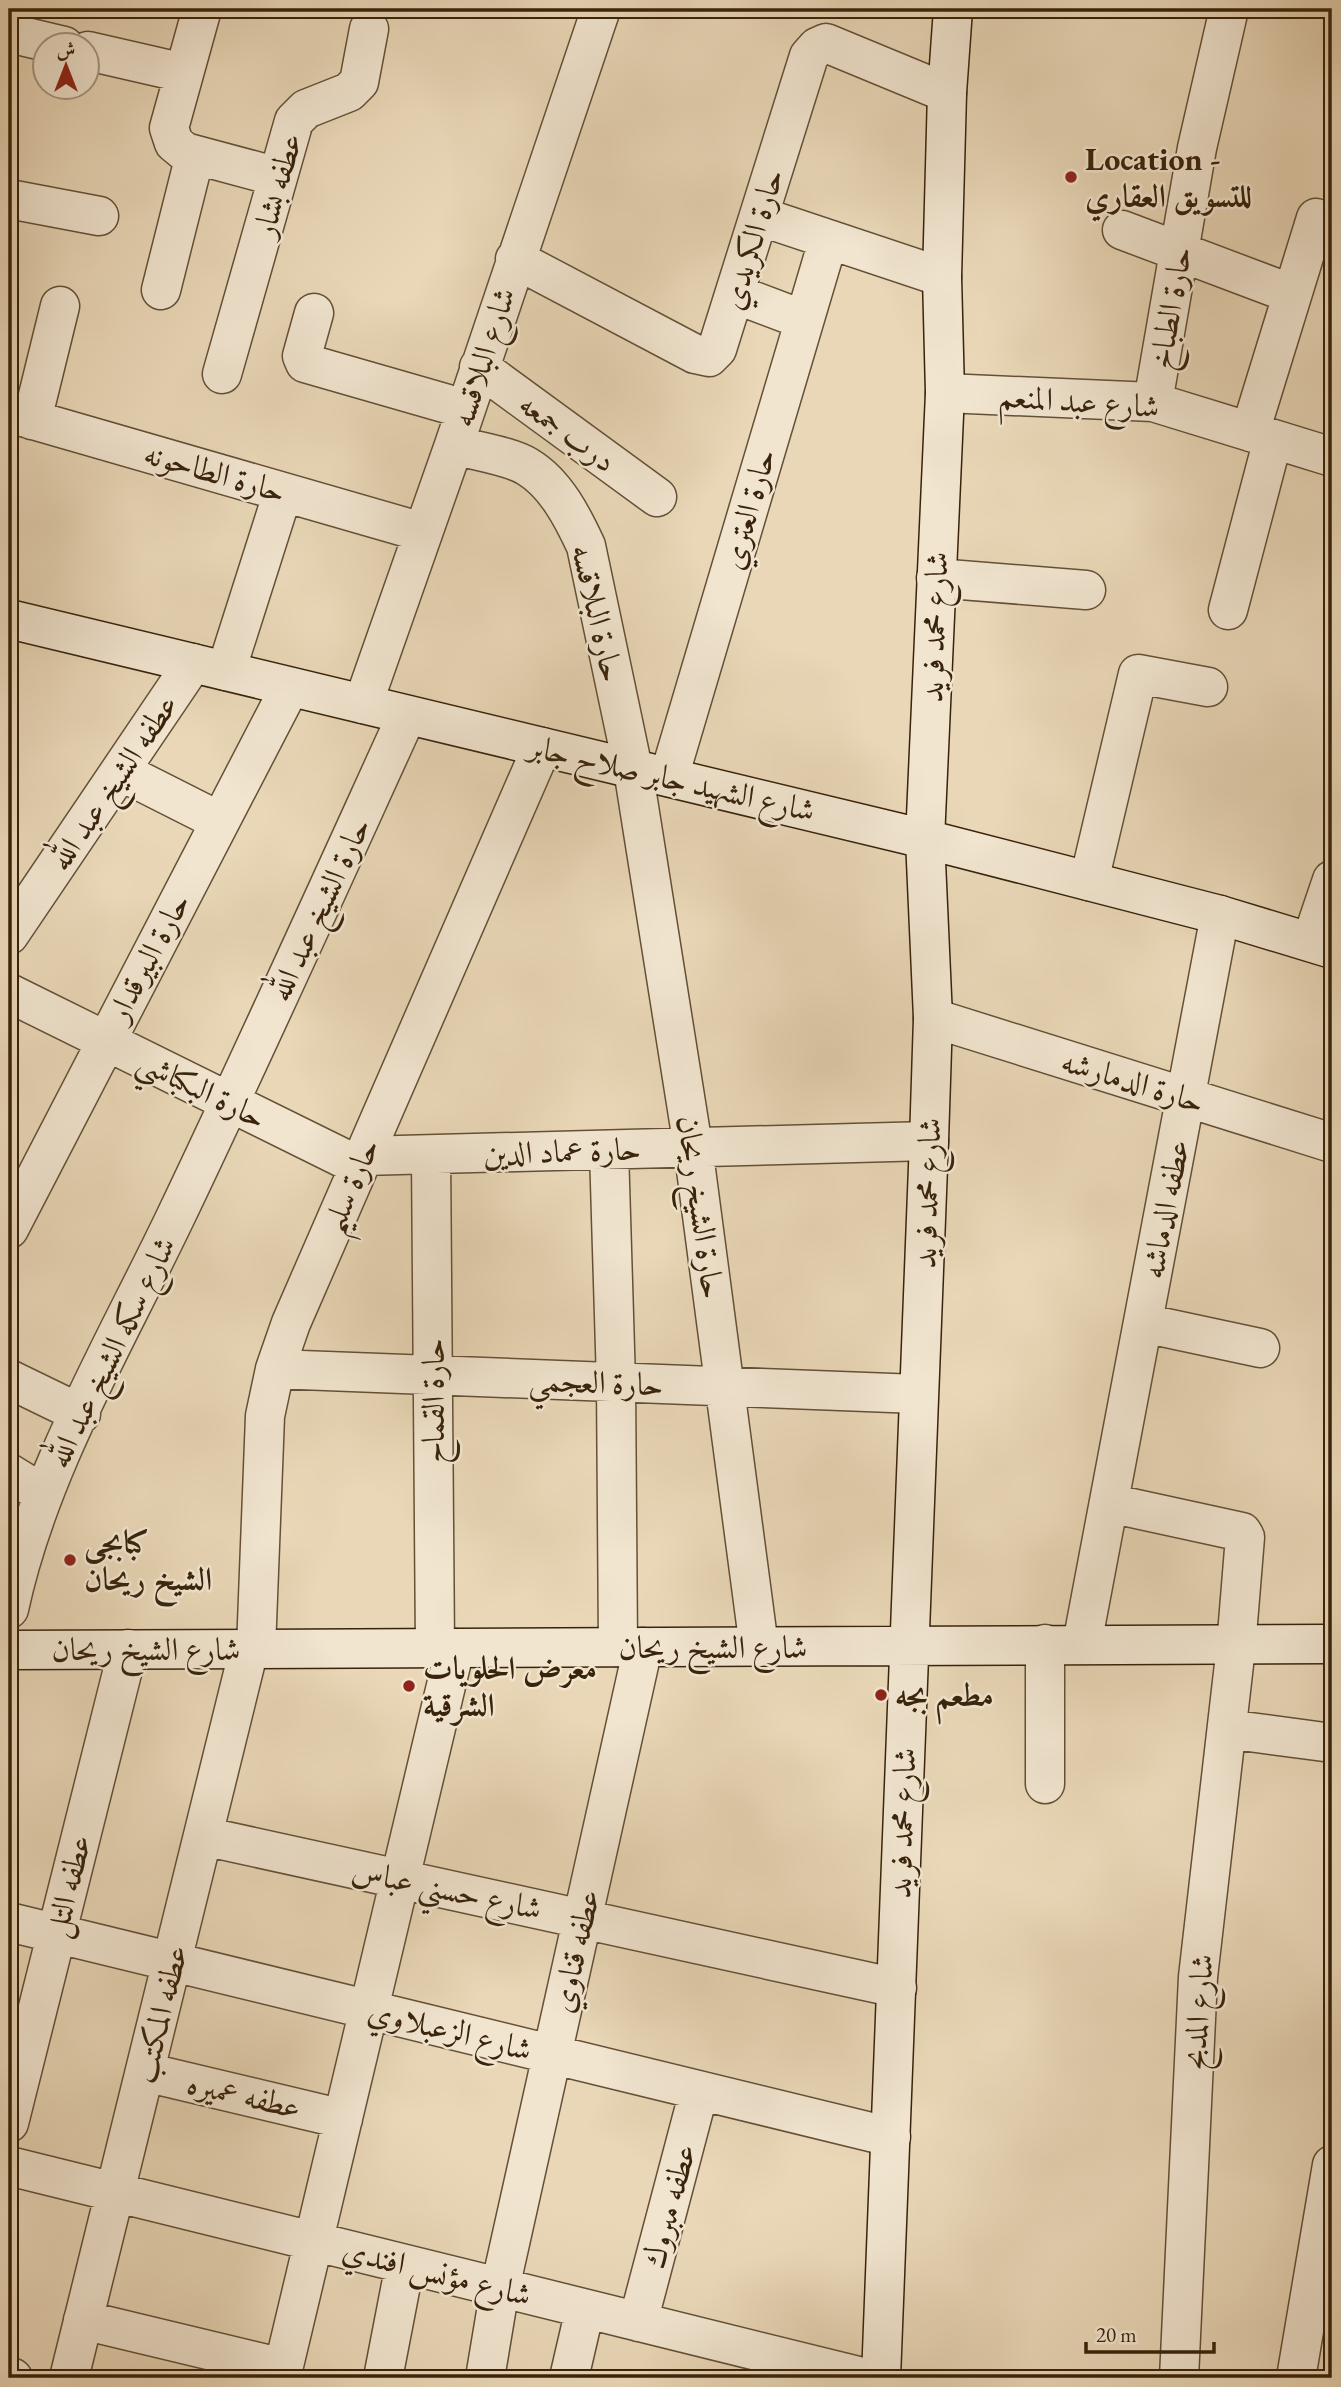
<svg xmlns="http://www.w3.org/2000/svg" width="1341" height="2387" font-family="'EB Garamond',Amiri,serif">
  <rect width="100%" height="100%" fill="#e9d7b7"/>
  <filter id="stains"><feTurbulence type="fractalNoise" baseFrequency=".00286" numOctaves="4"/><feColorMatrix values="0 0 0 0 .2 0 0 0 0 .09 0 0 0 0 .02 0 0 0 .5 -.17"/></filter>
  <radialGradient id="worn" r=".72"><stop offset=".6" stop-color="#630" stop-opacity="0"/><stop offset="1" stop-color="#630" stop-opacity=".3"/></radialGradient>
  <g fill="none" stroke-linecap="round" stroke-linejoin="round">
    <g stroke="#645036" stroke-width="41">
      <path id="street" d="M202,9L169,128L174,143L185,152L278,177
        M9,33L64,46
        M88,51L184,73
        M9,199L99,216
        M759,216L942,277
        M1122,230L1292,294
        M515,259L695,354L709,357L717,349L809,56L817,47L826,43L947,93
        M161,290L195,155
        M735,294L804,320
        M314,313L302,356L305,363L465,409
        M479,367L657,497
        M222,374L294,121L306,109L349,92L359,82L369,29
        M945,393L1153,402L1332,457
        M1153,402L1197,148L1229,9
        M9,413L422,532
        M32,420L60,306
        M1250,432L1316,218
        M454,445C474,451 511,456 528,467C556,484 573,518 586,546L633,769L693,1147L759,1647
        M936,578L1086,590
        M1228,610L1273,439
        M226,671L283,492
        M363,704L454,445L601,9
        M122,772L219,821
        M669,777L828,241
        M1089,881L1138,674L1208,687
        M9,935L193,663
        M1311,942L1332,880
        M9,993L359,1166
        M933,1018L1332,1143
        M609,1150L616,1382L618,1647
        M431,1155L435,1648
        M363,1156L929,1141
        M9,1229L290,687
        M1143,1323L1260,1348
        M275,1369L918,1394
        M9,1379L81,1414
        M9,1473L43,1494
        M1109,1503L1242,1532L1245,1537L1236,1647L1198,1977L1179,2378
        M9,1609C38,1473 114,1345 174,1220C254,1053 330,884 407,715
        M1045,1644V1784
        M1082,1644L1220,915
        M256,1649L265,1416L275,1369L291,1323L542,747
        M1227,1729L1332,1743
        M203,1836L897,1988
        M9,1922L891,2137
        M145,2072L343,2119
        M9,2123L128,1649
        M9,2166L866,2378
        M83,2320L283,2368
        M638,2322L699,2091
        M9,2377L13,2378
        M69,2378L249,1649
        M281,2378L455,1648
        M383,2378L405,2264
        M485,2378L500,2288L643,1647
        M569,2378L585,2309
        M1296,2378L1332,2165"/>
    </g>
    <g stroke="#38230b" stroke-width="41">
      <path id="secondary" d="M9,619L925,839L1220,915L1332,949
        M9,1650L1332,1644
        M881,2378L929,1141L933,1018L925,839L945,393L942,277L947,93L953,9"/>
    </g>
    <use href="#street" stroke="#f1e5d0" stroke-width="38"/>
    <use href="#secondary" stroke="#f1e5d0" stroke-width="38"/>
  </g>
  <g fill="#8f2418" stroke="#f1e5d0" stroke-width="2.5">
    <circle cx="1071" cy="177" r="7"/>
    <circle cx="70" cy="1560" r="7"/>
    <circle cx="409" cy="1686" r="7"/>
    <circle cx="881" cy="1695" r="7"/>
  </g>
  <g text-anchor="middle" stroke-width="5" stroke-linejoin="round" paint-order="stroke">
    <g font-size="32" font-weight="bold" fill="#38230b" stroke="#f1e5d0" text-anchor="start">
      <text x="1085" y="170">Location -<tspan x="1085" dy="37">للتسويق العقاري</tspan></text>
      <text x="84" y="1553">كبابجى<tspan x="84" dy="37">الشيخ ريحان</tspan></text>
      <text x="423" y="1679">معرض الحلويات<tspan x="423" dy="37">الشرقية</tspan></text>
      <text x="895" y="1706">مطعم بجه</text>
    </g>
    <g font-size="32" fill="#38230b" stroke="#f1e5d0">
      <text transform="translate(277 185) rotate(-74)" y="11">عطفه بشار</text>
      <text transform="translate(752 239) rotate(-73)" y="11">حارة الكريدي</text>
      <text transform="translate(1170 308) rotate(-80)" y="11">حارة الطباخ</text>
      <text transform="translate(483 357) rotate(-72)" y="11">شارع البلاقسه</text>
      <text transform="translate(1079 401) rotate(4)" y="11">شارع عبد المنعم</text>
      <text transform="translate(568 432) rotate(36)" y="11">درب جمعه</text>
      <text transform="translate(215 472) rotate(16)" y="11">حارة الطاحونه</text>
      <text transform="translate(748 509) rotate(-74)" y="11">حارة العتري</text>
      <text transform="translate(598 613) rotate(77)" y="11">حارة البلاقسه</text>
      <text transform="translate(934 627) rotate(-88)" y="11">شارع محمد فريد</text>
      <text transform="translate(672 778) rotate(13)" y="11">شارع الشهيد جابر صلاح جابر</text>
      <text transform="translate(113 782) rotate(-56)" y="11">عطفه الشيخ عبد الله</text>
      <text transform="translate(319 909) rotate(-65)" y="11">حارة الشيخ عبد الله</text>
      <text transform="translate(148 957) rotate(-62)" y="11">حارة البيرقدار</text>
      <text transform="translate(1133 1081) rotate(17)" y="11">حارة الدمارشه</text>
      <text transform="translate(202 1089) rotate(26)" y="11">حارة البكباشي</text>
      <text transform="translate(562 1151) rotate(-2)" y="11">حارة عماد الدين</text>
      <text transform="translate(350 1186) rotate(-67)" y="11">حارة سليم</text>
      <text transform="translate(927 1193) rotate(-88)" y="11">شارع محمد فريد</text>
      <text transform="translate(701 1207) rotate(82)" y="11">حارة الشيخ ريحان</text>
      <text transform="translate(1165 1209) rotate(-79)" y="11">عطفه الدماشه</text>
      <text transform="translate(111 1352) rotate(-64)" y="11">شارع سكه الشيخ عبد الله</text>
      <text transform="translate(596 1382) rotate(2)" y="11">حارة العجمي</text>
      <text transform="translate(433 1401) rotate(-90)" y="11">حارة القماح</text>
      <text x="713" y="1658">شارع الشيخ ريحان</text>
      <text x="146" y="1660">شارع الشيخ ريحان</text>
      <text transform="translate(902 1823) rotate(-88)" y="11">شارع محمد فريد</text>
      <text transform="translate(68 1886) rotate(-76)" y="11">عطفه التل</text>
      <text transform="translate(447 1889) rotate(12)" y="11">شارع حسني عباس</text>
      <text transform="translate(575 1951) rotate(-77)" y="11">عطفه قناوي</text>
      <text transform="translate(1198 2012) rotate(-86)" y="11">شارع المدبح</text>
      <text transform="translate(160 2014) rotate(-76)" y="11">عطفه المكتب</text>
      <text transform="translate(450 2030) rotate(14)" y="11">شارع الزعبلاوي</text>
      <text transform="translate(244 2095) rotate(13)" y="11">عطفه عميره</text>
      <text transform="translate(669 2206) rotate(-75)" y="11">عطفه مبروك</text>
      <text transform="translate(437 2272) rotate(14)" y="11">شارع مؤنس افندي</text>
    </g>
  </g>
  <rect width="1341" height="2387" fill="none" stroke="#e9d7b7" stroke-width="35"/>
  <rect x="10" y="10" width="1320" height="2366" fill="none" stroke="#38230b" stroke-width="3.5"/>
  <rect x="18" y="18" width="1306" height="2352" fill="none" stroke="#38230b" stroke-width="2"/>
  <g transform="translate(66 66)"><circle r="33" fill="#f1e5d0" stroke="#a79781" stroke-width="2"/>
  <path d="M0-5L12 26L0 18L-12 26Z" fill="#8f2418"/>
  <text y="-10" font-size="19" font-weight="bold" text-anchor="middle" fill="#38230b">ش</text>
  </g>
  <path d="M1086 2342v10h128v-10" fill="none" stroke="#38230b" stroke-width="3.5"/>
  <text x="1096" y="2342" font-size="21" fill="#38230b" stroke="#f1e5d0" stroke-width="5" paint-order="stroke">20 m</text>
  <rect width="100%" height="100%" filter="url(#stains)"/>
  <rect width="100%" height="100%" fill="url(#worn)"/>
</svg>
